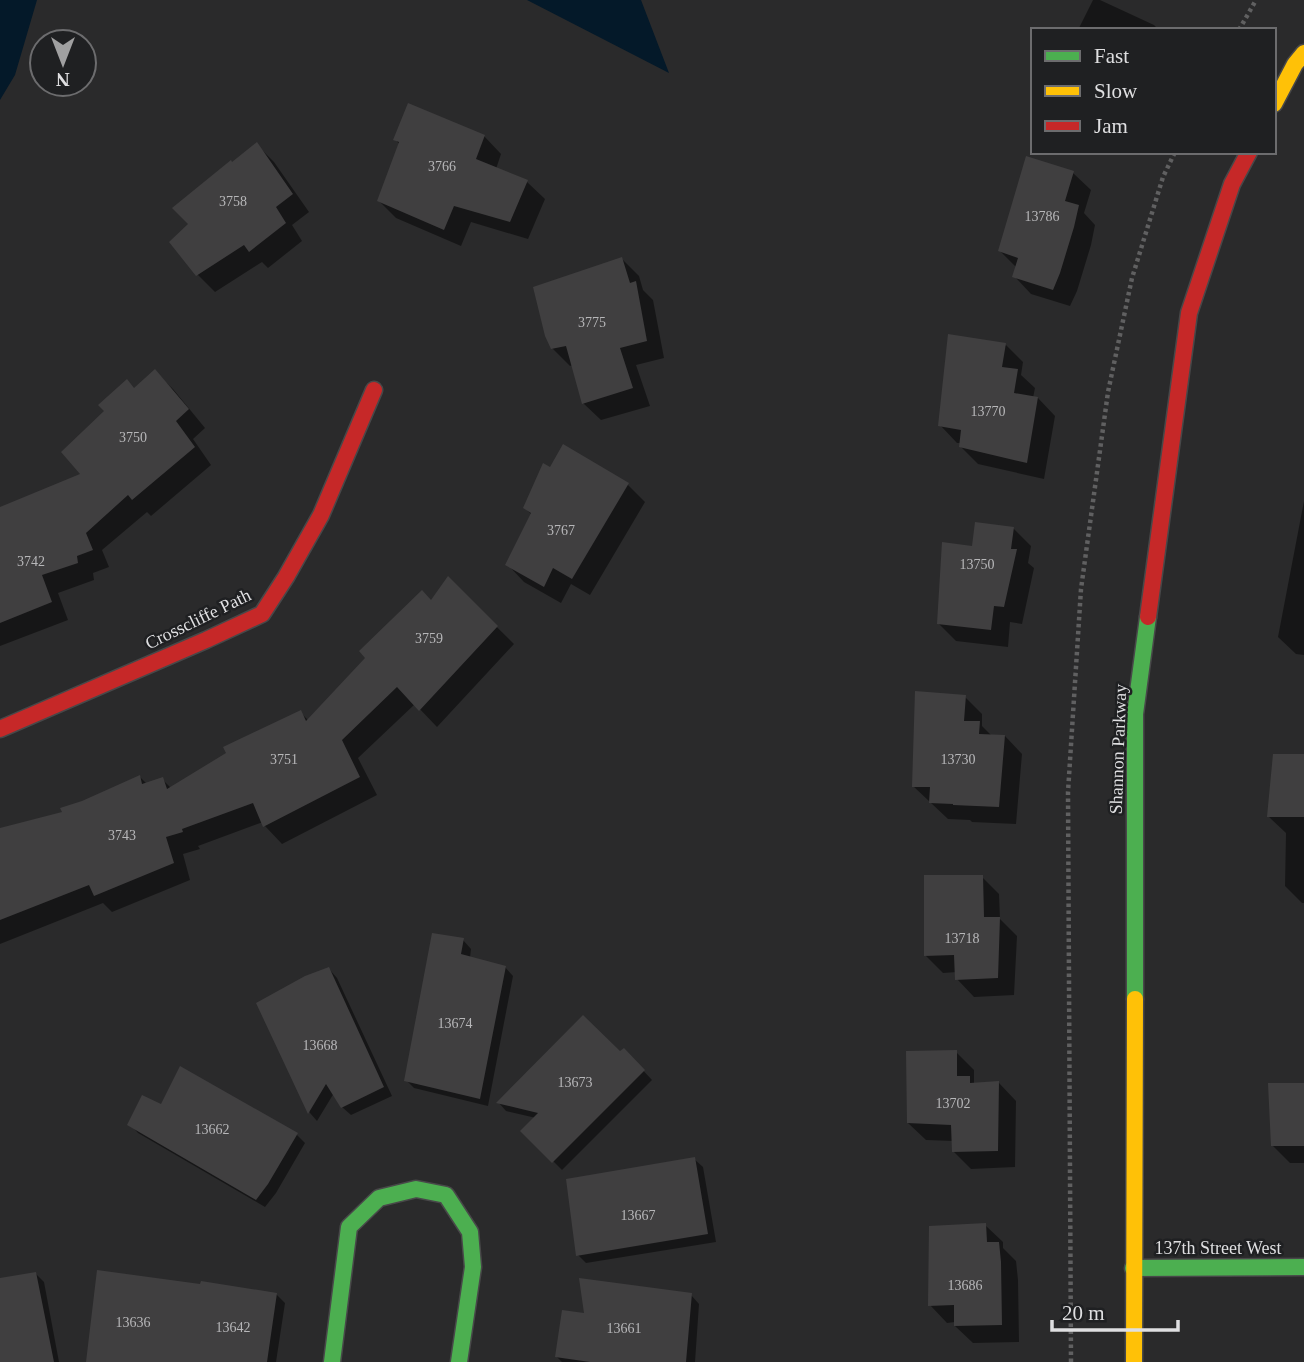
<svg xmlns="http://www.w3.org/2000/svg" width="1304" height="1362" font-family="Georgia,serif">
  <rect width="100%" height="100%" fill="#2a2a2b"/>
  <path fill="#041929" d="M0,0H37L15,75L0,100Z
    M527,0H641L669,73Z"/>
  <path fill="#0007" d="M1093,0H1100L1154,25L1159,30H1078Z
    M484,136L501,154L496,169L527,182L545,199L528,239L471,222L461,246L396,218L379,201L400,145L395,139Z
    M257,145L274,162L309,212L292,225L302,241L268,268L262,262L215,292L198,275L171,242L191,224L232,164Z
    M1073,173L1091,190L1084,213L1095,225L1091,245L1077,291L1070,306L1031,294L1014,276L1017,268L999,250Z
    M622,259L639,276L643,290L653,300L664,358L636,365L650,406L601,420L583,403L573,365L570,366L552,348Z
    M1006,345L1023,362L1021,375L1035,388L1033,398H1038L1055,416L1044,479L978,464L960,446L961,443H957L940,425Z
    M155,372L173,389L205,428L193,439L211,465L151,516L147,512L102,550L109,567L93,573L94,580L58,593L68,620L0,646V509L83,475L135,389Z
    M550,469L628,485L645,502L590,595L571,584L561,603L524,582L507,564L532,515L525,508Z
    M1304,501V655L1296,654L1278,637Z
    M1013,528L1031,546L1028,563L1034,568L1022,624L1010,622L1008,647L956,641L938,623L973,548Z
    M448,579L514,644L437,727L415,704L358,758L377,795L282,844L265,826L263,822L198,846L200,849L183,854L190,880L112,912L103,903L0,944V831L64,813L140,777L147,784L162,779L171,788L300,712L309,721L431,602Z
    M965,697L982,714V726L992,736H1005L1022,754L1016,824L972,822L970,820L948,819L913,786Z
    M1304,756V903H1302L1285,886L1286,833L1269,817Z
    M982,877L999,894L1000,919L1017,936L1014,995L974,997L957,979V972L943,973L925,955Z
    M463,940L471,949L470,958L505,967L513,976L488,1106L414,1088L406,1080Z
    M329,969L337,978L392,1096L351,1115L342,1107L334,1093L317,1121L310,1113L258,1004Z
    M624,1050L652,1080L562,1170L523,1131L536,1118L506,1111L499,1103L620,1054Z
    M956,1052L974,1070V1083H999L1016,1101L1015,1167L971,1169L953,1151V1141L926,1140L908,1123Z
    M1304,1085V1163H1290L1273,1146Z
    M162,1107L297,1135L305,1143L276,1193L265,1207L138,1133L130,1124Z
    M694,1159L703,1167L716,1242L586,1263L578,1255Z
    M985,1225L1003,1242V1248L1016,1261L1018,1280L1019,1342L973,1343L955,1326V1322L947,1323L930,1305Z
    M36,1274L44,1282L59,1362H0V1280Z
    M202,1286L276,1294L285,1303L276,1362H88Z
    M691,1295L699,1304L695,1362H562L557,1357L586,1315Z"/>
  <path fill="#403f40" d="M408,103L485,135L476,159L528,180L510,222L454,206L444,230L377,201L399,142L393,140Z
    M257,142L293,194L276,207L286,223L249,252L244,245L196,276L169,242L188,224L172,208L231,160L232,162Z
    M1026,156L1074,171L1065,201L1079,205L1074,227L1060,273L1053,290L1012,277L1018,258L998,251Z
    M622,257L630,283L636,281L647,341L620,348L633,388L582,404L566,346L551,349L545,336L533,287Z
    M948,334L1006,343L1002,367L1018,369L1014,393L1038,397L1027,463L959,447L961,430L938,426Z
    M155,369L189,409L176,421L195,447L132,500L128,495L86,533L93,550L77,556L78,563L42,575L52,602L0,623V507L80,474L61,452L104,411L98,405L127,379L134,388Z
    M563,444L629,483L572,579L553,568L544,587L505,565L531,513L523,508L543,463L550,467Z
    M975,522L1014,527L1011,549H1017L1004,607L994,606L991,630L937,624L942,542L972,546Z
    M448,576L498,626L419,711L397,687L342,740L360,777L263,827L253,803L182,829L183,832L166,837L174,863L94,896L89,885L0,920V828L62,812L60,808L82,801L140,775L142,784L163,777L167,789L226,753L223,747L301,710L306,721L365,658L359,651L422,590L431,600Z
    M915,691L966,695L964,721H980L979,734L1005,735L999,807L953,805V804L929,803L930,787H912Z
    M1273,754H1304V817H1267Z
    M924,875H983L984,917H1000L998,978L955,980L954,955L924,956Z
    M432,933L464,938L461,954L506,966L480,1099L404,1081Z
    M329,967L384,1087L341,1108L326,1084L308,1114L256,1003L305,976Z
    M583,1015L620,1051L624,1048L645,1070L552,1163L520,1131L538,1113L496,1103Z
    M957,1050V1076H970V1083L999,1081L998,1151L952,1152L951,1125L907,1123L906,1051Z
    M180,1066L298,1133L268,1184L256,1200L127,1125L142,1095L161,1104Z
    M1268,1083H1304V1146H1271Z
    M695,1157L708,1234L576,1256L566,1179Z
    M986,1223L987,1242H999L1001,1262L1002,1325L954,1326V1305L928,1306L929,1226Z
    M97,1270L200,1284L201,1281L277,1293L267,1362H86Z
    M36,1272L54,1362H0V1278Z
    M579,1278L692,1293L686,1362H590L555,1357L562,1310L584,1313Z"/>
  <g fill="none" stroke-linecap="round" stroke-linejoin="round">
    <g stroke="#484849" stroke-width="19">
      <path id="fast" d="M1135,999V714L1148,617
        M1133,1268L1304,1267
        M332,1362L349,1227L379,1198L416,1189L446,1195L470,1232L473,1267L459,1362"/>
    </g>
    <g stroke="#484849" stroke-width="19">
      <path id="slow" d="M1274,104L1295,64L1304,53
        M1134,1362L1135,999"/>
    </g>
    <g stroke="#484849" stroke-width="19">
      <path id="jam" d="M1148,617L1189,313L1232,184L1249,152
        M0,729L206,640L262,614L286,577L321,515L374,390"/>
    </g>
    <path stroke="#606061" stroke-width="4.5" stroke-dasharray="3.5 3.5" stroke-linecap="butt" d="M1239,30L1256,0
      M1071,1362L1068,792L1081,589L1108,392L1132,278L1163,177L1175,152"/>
    <use href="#fast" stroke="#4caf50" stroke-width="16"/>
    <use href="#slow" stroke="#ffc107" stroke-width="16"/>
    <use href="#jam" stroke="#c62828" stroke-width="16"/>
  </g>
  <g text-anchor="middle" stroke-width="5" stroke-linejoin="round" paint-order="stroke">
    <g font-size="14" fill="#b7b7b9">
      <text x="442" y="171">3766</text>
      <text x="233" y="206">3758</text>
      <text x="1042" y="221">13786</text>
      <text x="592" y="327">3775</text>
      <text x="988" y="416">13770</text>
      <text x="133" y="442">3750</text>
      <text x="561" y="535">3767</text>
      <text x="31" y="566">3742</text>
      <text x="977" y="569">13750</text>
      <text x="429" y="643">3759</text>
      <text x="284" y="764">3751</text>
      <text x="958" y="764">13730</text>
      <text x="122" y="840">3743</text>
      <text x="962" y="943">13718</text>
      <text x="455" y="1028">13674</text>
      <text x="320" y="1050">13668</text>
      <text x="575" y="1087">13673</text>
      <text x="953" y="1108">13702</text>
      <text x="212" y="1134">13662</text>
      <text x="638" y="1220">13667</text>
      <text x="965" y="1290">13686</text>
      <text x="133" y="1327">13636</text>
      <text x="233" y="1332">13642</text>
      <text x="624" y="1333">13661</text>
    </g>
    <g font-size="18" fill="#dfdfe1" stroke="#1f2022">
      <text transform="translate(198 619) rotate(-26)" y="6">Crosscliffe Path</text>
      <text transform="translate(1118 749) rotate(-88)" y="6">Shannon Parkway</text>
      <text x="1218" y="1254">137th Street West</text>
    </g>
  </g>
  <rect x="1031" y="28" width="245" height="126" fill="#1f2022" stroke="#6c6c6e" stroke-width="2"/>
  <rect x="1045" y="51" width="35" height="10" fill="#4caf50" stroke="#6c6c6e" stroke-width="2"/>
  <text x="1094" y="63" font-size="21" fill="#dfdfe1">Fast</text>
  <rect x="1045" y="86" width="35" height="10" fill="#ffc107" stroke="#6c6c6e" stroke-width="2"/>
  <text x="1094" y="98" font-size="21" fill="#dfdfe1">Slow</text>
  <rect x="1045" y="121" width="35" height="10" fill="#c62828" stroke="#6c6c6e" stroke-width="2"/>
  <text x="1094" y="133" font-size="21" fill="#dfdfe1">Jam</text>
  <g transform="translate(63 63) rotate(180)"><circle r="33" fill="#1f2022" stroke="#6c6c6e" stroke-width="2"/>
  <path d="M0-5L12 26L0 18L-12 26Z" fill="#a0a0a1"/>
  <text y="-10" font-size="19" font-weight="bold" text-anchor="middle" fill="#dfdfe1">N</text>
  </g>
  <path d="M1052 1320v10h126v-10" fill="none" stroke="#dfdfe1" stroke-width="3.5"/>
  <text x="1062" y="1320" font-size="21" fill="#dfdfe1" stroke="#1f2022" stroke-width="5" paint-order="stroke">20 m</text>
</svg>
